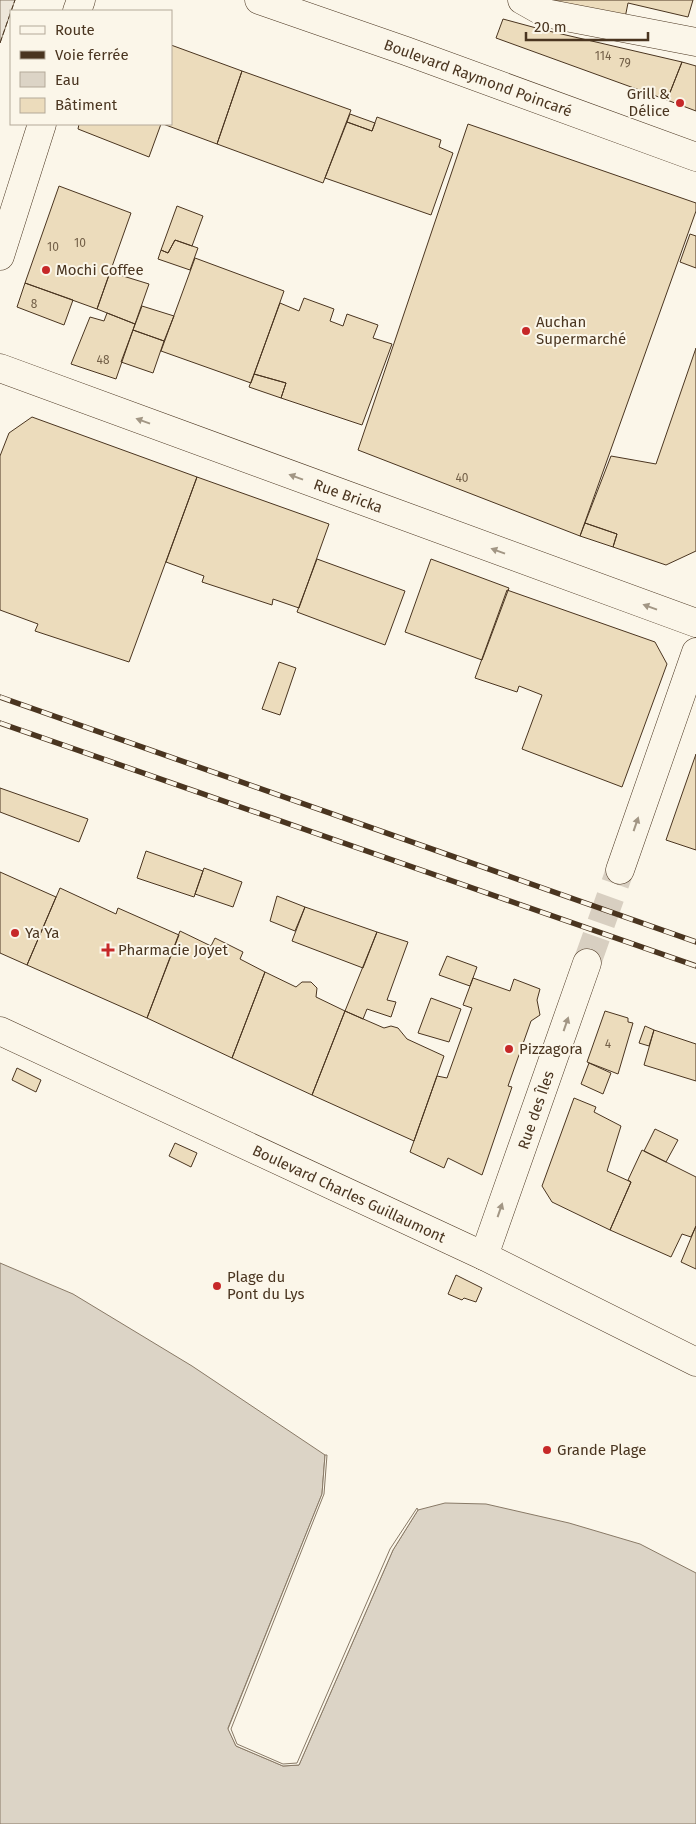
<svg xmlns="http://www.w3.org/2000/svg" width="696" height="1824" font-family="'Fira Sans',sans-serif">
  <rect width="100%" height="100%" fill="#fbf6e9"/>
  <path fill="#ede6d9" stroke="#887966" d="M0,0H15L0,43Z"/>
  <path fill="#dcd4c6" stroke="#887966" d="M0,1263L73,1294L192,1366L325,1455L322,1494L228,1728L236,1746L283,1766L299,1765L393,1550L418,1510L445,1503L486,1504L569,1523L640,1544L696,1573V1824H0Z"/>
  <path fill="#fbf6e9" stroke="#887966" d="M325,1455H327L324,1494L231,1729L237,1744L283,1764L297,1763L390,1549L417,1508L418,1510L393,1550L299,1765L283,1766L236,1746L228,1729L322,1494Z"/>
  <path fill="#ecdcbc" stroke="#4a3520" d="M551,0H693L688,17L628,3L625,18Z
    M503,19L540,29L682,62L667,100L496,38Z
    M171,45L242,71L217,144L163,124H171Z
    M682,62L696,66V111L667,100Z
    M242,71L351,110L323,183L217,144Z
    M350,114L375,123L372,131L347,122Z
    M377,117L441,140L439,147L453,153L431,215L325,178L347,122L372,131Z
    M79,124H161L149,157L78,129Z
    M468,124L696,203V211L580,536L358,450Z
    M59,186L131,213L97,309L25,283Z
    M177,206L203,216L192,246L175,240L168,253L161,250Z
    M690,234L696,236V268L680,262Z
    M175,240L198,248L190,270L158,259L161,250L168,253Z
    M195,258L284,291L251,383L161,351Z
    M110,272L149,284L135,324L97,309Z
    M25,283L73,300L64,325L17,307Z
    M304,298L334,309L330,321L343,326L347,314L378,325L373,338L392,344L362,425L281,398L286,383L254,374L280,303L299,311Z
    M142,306L174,316L164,341L133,330Z
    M107,313L135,324L116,379L71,364L90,317L104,321Z
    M133,330L164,341L153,373L121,362Z
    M696,348V551L666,565L613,547L617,534L585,523L611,456L656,464Z
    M254,374L286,383L281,398L249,387Z
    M32,417L197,477L129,662L35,631L38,624L0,610V456L9,433Z
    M197,477L329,524L299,608L273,599L272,605L202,582L204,576L166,562Z
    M585,523L617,534L613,547L580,536Z
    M317,559L405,591L385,645L297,612Z
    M431,559L509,588L482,660L405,632Z
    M507,590L655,642L667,664L622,787L522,749L542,695L519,686L517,692L475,678Z
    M279,662L296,668L280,715L262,709Z
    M696,754V850L666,840Z
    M0,788L88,819L79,842L0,812Z
    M146,851L203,871L194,897L137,878Z
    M204,868L242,882L233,907L195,894Z
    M0,872L56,897L27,965L0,953Z
    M60,888L116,914L118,908L179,935L147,1018L27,965Z
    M277,896L305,907L295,931L270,921Z
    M305,907L377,932L363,968L292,941Z
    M180,931L211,946L215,938L243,952L240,959L265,972L232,1058L147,1018Z
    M377,932L408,942L387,1000L396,1002L391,1017L367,1009L363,1019L345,1011Z
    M447,956L477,967L470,986L439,975Z
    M265,972L296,987L302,982H311L317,988L316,997L345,1011L312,1095L232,1058Z
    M473,978L510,991L514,979L540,989L537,1000L540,1015L531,1021L508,1086L512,1087L482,1175L448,1158L444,1168L410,1152L437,1076L447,1078L472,1008L463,1005Z
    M431,998L461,1009L449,1042L418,1033Z
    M345,1011L384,1028L391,1026L398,1028L407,1039L444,1056L414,1141L312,1095Z
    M605,1011L628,1018V1022L633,1023L618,1074L587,1062Z
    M645,1026L654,1030L649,1046L639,1043Z
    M654,1030L696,1044V1081L644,1065Z
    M589,1063L611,1073L603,1094L581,1084Z
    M17,1068L41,1080L36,1092L12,1080Z
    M574,1098L596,1107L594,1112L621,1126L607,1171L631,1182L610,1230L552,1202L542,1186Z
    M655,1129L678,1140L666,1162L644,1151Z
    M175,1143L197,1153L191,1167L169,1156Z
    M642,1150L696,1177V1226L691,1237L682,1234L671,1257L610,1230L631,1182L628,1180Z
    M696,1226V1269L681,1262Z
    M456,1275L482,1288L476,1302L464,1298L462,1300L448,1294Z"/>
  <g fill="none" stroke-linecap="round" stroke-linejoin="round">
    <path stroke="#d8cfc1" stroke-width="28" stroke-dasharray="28 14" stroke-linecap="butt" d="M587,963L620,870"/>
    <g stroke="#4a3520" stroke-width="29">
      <path id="minor" d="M522,0L545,13L696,42
        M77,11L81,0
        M0,256L42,124
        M0,368L696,623
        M620,870L696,652
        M484,1256L587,963"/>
    </g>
    <g stroke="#4a3520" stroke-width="29">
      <path id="major" d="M259,0L406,51L696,157
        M0,1031L484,1256L696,1362"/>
    </g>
    <use href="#minor" stroke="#fbf6e9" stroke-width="28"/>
    <use href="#major" stroke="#fbf6e9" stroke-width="28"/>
    <g stroke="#4a3520" stroke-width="5.5">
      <path id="rail" d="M0,697L696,942
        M0,723L696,966"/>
    </g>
    <use href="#rail" stroke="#fbf6e9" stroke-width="4" stroke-dasharray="11" stroke-linecap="butt"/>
    <path stroke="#4a3520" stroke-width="1" stroke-dasharray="6 2.5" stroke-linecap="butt" d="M0,43L15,0"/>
  </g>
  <defs><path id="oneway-solid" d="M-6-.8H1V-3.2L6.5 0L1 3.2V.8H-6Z" transform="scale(1.25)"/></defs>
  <g fill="#a29684">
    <use href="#oneway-solid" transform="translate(143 421) rotate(-160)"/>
    <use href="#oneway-solid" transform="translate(296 477) rotate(-160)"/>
    <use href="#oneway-solid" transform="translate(498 551) rotate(-160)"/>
    <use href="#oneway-solid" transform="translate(650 607) rotate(-160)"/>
    <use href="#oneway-solid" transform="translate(636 824) rotate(-71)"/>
    <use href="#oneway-solid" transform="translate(566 1024) rotate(-71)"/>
    <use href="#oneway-solid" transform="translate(500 1210) rotate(-71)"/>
  </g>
  <g fill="#c62828" stroke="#fbf6e9" stroke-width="2">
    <circle cx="680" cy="103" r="5"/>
    <circle cx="46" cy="270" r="5"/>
    <circle cx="526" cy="331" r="5"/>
    <circle cx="15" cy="933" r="5"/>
    <path d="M105.5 942.5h5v5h5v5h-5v5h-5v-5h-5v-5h5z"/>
    <circle cx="509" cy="1049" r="5"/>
    <circle cx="217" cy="1286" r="5"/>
    <circle cx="547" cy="1450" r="5"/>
  </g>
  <g text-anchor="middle" stroke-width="4" stroke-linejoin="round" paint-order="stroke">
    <g font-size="12" fill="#725f47">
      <text x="603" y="60">114</text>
      <text x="625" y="67">79</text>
      <text x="80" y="247">10</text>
      <text x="53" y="251">10</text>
      <text x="34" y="308">8</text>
      <text x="103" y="364">48</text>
      <text x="462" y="482">40</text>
      <text x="608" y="1048">4</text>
    </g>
    <g font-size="15" fill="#4a3520" stroke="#fbf6e9">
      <text transform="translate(478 78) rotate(20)" y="5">Boulevard Raymond Poincaré</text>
      <text transform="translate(348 496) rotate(20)" y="5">Rue Bricka</text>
      <text transform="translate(536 1110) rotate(-71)" y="5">Rue des Îles</text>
      <text transform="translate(349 1194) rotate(25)" y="5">Boulevard Charles Guillaumont</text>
    </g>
    <g font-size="15" fill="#4a3520" stroke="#fbf6e9" text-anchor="start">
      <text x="670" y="99" text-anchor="end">Grill &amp;<tspan x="670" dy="17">Délice</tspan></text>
      <text x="56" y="275">Mochi Coffee</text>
      <text x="536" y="327">Auchan<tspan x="536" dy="17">Supermarché</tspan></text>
      <text x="25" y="938">Ya Ya</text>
      <text x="118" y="955">Pharmacie Joyet</text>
      <text x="519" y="1054">Pizzagora</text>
      <text x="227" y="1282">Plage du<tspan x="227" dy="17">Pont du Lys</tspan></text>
      <text x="557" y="1455">Grande Plage</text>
    </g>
  </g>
  <rect x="10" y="10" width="162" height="115" fill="#fbf6e9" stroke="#b4a999"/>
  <rect x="20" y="26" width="25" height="8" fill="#fbf6e9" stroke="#b4a999"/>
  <text x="55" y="35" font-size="15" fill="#4a3520">Route</text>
  <rect x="20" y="51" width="25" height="8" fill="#4a3520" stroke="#b4a999"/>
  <text x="55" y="60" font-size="15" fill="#4a3520">Voie ferrée</text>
  <rect x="20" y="72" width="25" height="15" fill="#dcd4c6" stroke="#b4a999"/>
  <text x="55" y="85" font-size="15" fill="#4a3520">Eau</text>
  <rect x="20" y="98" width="25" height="15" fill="#ecdcbc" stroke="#b4a999"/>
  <text x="55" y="110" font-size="15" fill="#4a3520">Bâtiment</text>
  <path d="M526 32v8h122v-8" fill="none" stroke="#4a3520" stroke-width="2.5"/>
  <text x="534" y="32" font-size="15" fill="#4a3520" stroke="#fbf6e9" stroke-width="4" paint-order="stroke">20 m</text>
</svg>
